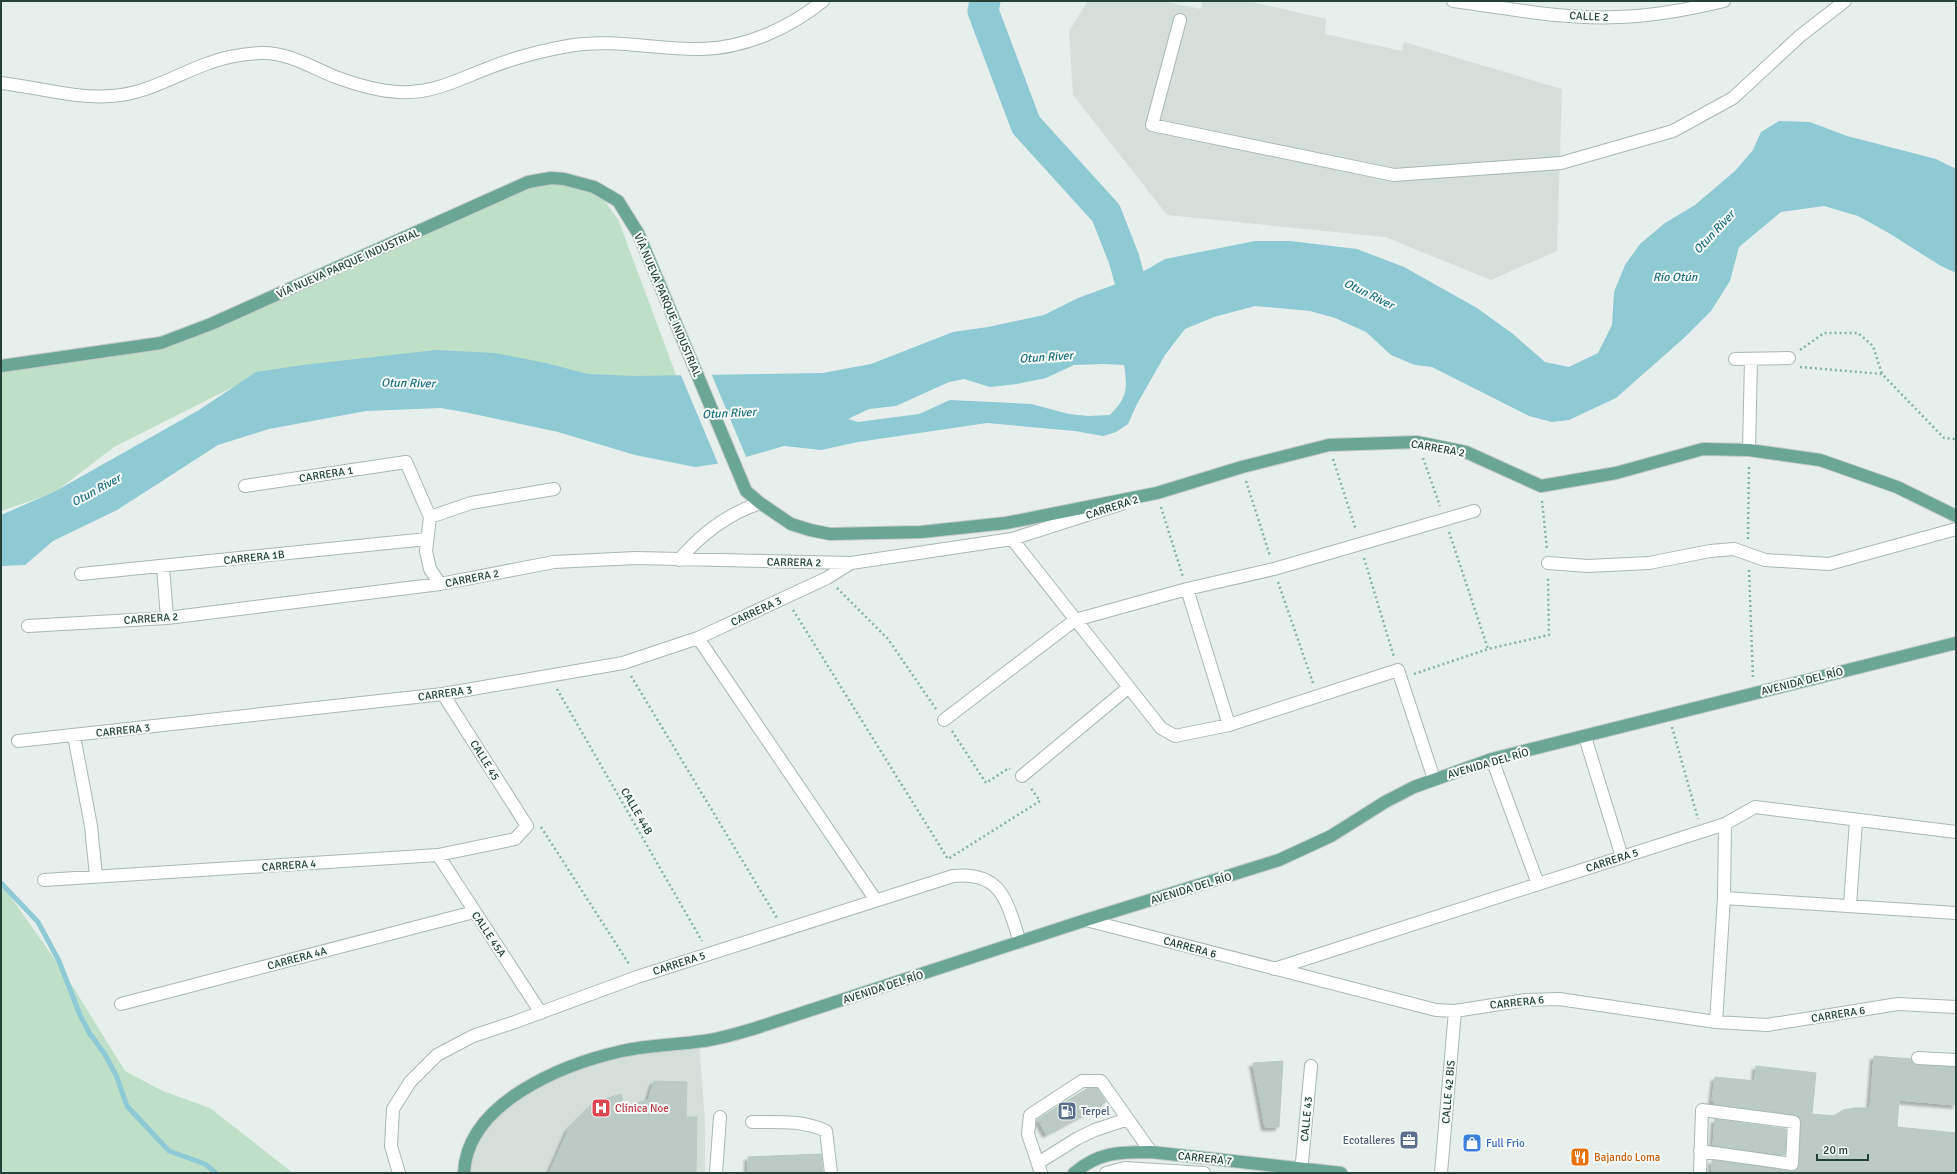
<svg xmlns="http://www.w3.org/2000/svg" width="1957" height="1174" font-family="Signika,sans-serif">
  <defs>
    <filter id="shadow"><feDropShadow dx="-3.5" dy="3.5" stdDeviation="1" flood-color="#0004"/></filter>
  </defs>
  <rect width="100%" height="100%" fill="#e6efeb"/>
  <path fill="#d4dfda" d="M1091,1H1162L1201,9L1202,1H1248L1326,19L1325,34L1402,51L1404,42L1562,89L1557,251L1491,280L1385,237L1167,215L1073,95L1069,31L1087,2Z
    M699,1042L705,1120V1173H464L469,1146L506,1101L604,1056Z"/>
  <path fill="#bfe0c8" d="M528,182L594,187L618,219L688,407L385,356L237,385L114,447L54,493L1,511V366L161,343Z
    M1,883L63,971L125,1071L163,1091L210,1108L293,1173H1Z"/>
  <path fill="#8ec9d4" fill-rule="evenodd" d="M1779,121L1810,122L1847,136L1936,159L1956,169V273L1941,266L1887,232L1858,216L1824,206L1781,212L1739,247L1730,281L1711,311L1684,338L1616,398L1569,420L1552,422L1529,416L1432,367L1415,365L1391,355L1366,332L1335,318L1310,311L1255,306L1214,317L1185,329L1165,355L1137,404L1128,424L1116,432L1103,436L1075,431L987,423L858,442L821,450L784,446L729,462L695,467L635,455L558,432L469,413L441,408L366,411L269,429L218,445L117,510L53,541L25,565L1,566V515L54,492L199,410L256,372L303,365L436,350L495,353L546,363L588,374L634,376L823,373L871,364L953,332L988,327L1044,315L1078,298L1130,279L1165,259L1255,241H1290L1357,249L1404,267L1477,308L1513,334L1545,362L1569,367L1598,353L1612,325L1614,292L1625,265L1640,244L1665,223L1695,205L1735,171L1753,150L1761,132ZM1103,364L1124,365C1128,390 1127,397 1110,415L1088,416L1069,414L1031,404L950,400L919,414L858,422L848,419L869,409L896,406L949,382L964,379L990,387L1017,384L1046,378L1074,365Z"/>
  <path fill="#e6efeb" d="M680,373H711L747,459L719,466Z"/>
  <g fill="none" stroke-linecap="round" stroke-linejoin="round">
    <path stroke="#8ec9d4" stroke-width="5" d="M1,883L38,922L59,961L80,1015L90,1034L104,1053L116,1075L127,1106L169,1151L205,1164L216,1173"/>
    <path stroke="#8ec9d4" stroke-width="31" d="M985,1L983,11L1026,125L1106,213L1124,259L1138,310"/>
  </g>
  <path fill="#bbcac4" stroke="#b8c9c2" filter="url(#shadow)" d="M1874,1056L1911,1059L1914,1064L1918,1065L1956,1067V1105L1899,1100L1897,1127L1956,1133L1955,1173H1828L1809,1171V1173H1712V1160L1795,1171L1799,1164L1801,1122V1118L1795,1115L1715,1104V1102L1712,1101L1715,1077L1755,1081L1756,1066L1816,1073L1812,1114L1834,1116L1843,1110L1854,1108H1870Z
    M1283,1061L1279,1127H1265L1253,1063Z
    M654,1081L687,1082L686,1117H697L696,1173H549L569,1128L595,1102L621,1094L624,1106L648,1100Z
    M1088,1088H1097L1106,1102L1046,1134L1038,1119Z
    M1715,1119L1786,1129L1785,1155L1713,1145Z
    M821,1154L823,1173H748V1157Z"/>
  <g fill="none" stroke-linecap="round" stroke-linejoin="round">
    <g stroke="#a8b8b2" stroke-width="14">
      <path id="minor" d="M1453,1C1508,8 1564,20 1619,17C1654,16 1691,9 1724,1
        M1180,20L1152,125L1394,175L1561,163L1673,131L1733,98L1800,36L1845,1
        M1,83C37,87 75,99 112,96C147,94 177,74 209,63C225,57 243,54 260,53C287,52 309,66 333,76C354,84 377,91 399,92C432,94 457,80 486,69C513,58 540,51 568,46C613,38 657,50 702,49C746,48 789,28 823,1
        M1735,359L1789,358
        M1749,450L1751,359
        M245,486L406,462L430,517L426,551L430,569L440,584
        M430,517L471,503L554,489
        M1012,539L1161,728L1175,736L1229,725L1398,670L1434,779
        M679,560C702,533 727,514 760,503
        M1548,563L1588,566L1649,563L1710,551L1734,549L1765,560L1829,564L1956,529
        M163,566L167,618
        M81,574L427,539
        M1187,589L1229,725
        M28,626L167,618L440,584L554,562L636,558L851,563L1012,539L1121,504
        M698,638L875,899
        M944,720L1075,620L1187,589L1274,569L1474,511
        M74,736L91,826L96,876
        M1585,737L1622,857
        M18,741L443,694L623,663L698,638L827,578L851,563
        M1492,759L1538,884
        M1022,776L1129,687
        M438,855L541,1013
        M44,880L438,855L515,839L527,826L443,694
        M1724,898L1956,913
        M1850,905L1856,821
        M1086,920L1436,1010L1455,1011L1526,1000L1559,999L1716,1022L1767,1025L1898,1004L1956,1007
        M1274,969L1725,824L1755,807L1956,832
        M121,1004L474,912
        M1716,1022L1724,898L1725,824
        M1918,1058L1956,1060
        M752,1122C778,1122 802,1120 826,1131L831,1173
        M1038,1163L1078,1138L1095,1130L1128,1119
        M399,1173L391,1146L393,1109L410,1082L437,1055L473,1036L515,1022L637,977L953,876C1003,871 1007,903 1020,942
        M716,1173L720,1117
        M1041,1173L1028,1134L1030,1115L1082,1081H1101L1151,1152
        M1106,1173L1125,1168L1204,1173
        M1301,1173L1311,1066
        M1441,1173L1455,1011
        M1700,1173L1702,1110L1794,1122L1792,1164L1700,1151"/>
    </g>
    <g stroke="#c2cac8" stroke-width="14">
      <path id="major" d="M1,366L161,343L211,324L528,182L551,178L564,179L594,187L618,201L638,233L746,491L760,503L791,524L810,530L830,534L921,532L1006,523L1157,493L1242,467L1329,445L1417,442L1466,452L1541,486L1616,473L1703,449L1749,450L1820,460L1897,487L1956,516
        M464,1173C467,1102 564,1064 622,1051C649,1045 676,1045 703,1041C721,1039 739,1033 756,1028L1086,920L1279,860L1331,836L1385,802L1414,787L1492,759L1956,643
        M1074,1173C1099,1152 1119,1152 1151,1152L1341,1173"/>
    </g>
    <path stroke="#86b3a5" stroke-width="2.5" stroke-dasharray="2 3" stroke-linecap="butt" d="M1800,350L1824,333H1858L1873,346L1882,374
      M1800,367L1882,374L1944,438L1956,439
      M1423,458L1440,506
      M1333,459L1356,530
      M1246,481L1270,556
      M1542,501L1547,549
      M1161,507L1183,577
      M1449,532L1488,649
      M1748,539L1749,464
      M1364,558L1394,657
      M1749,570L1753,679
      M1278,582L1313,683
      M837,588L888,639L936,709
      M793,610L948,859L1040,801L1030,787
      M1414,674L1488,649L1549,635L1548,576
      M631,676L777,918
      M557,689L702,941
      M1672,727L1698,819
      M952,731L986,783L1009,768L1010,769
      M541,827L629,964"/>
    <use href="#minor" stroke="#fff" stroke-width="12"/>
    <use href="#major" stroke="#6aa596" stroke-width="12"/>
  </g>
  <defs>
    <g id="hospital-square" transform="scale(1)"><rect x="-9" y="-9" width="18" height="18" rx="4" fill="#e0444e" stroke="#f7fbf9"/><path d="M-5-5h3v3.5h4V-5h3V5h-3V1.5h-4V5h-3Z" fill="#fff"/></g>
    <g id="fuel-square" transform="scale(1)"><rect x="-9" y="-9" width="18" height="18" rx="4" fill="#5c6f8a" stroke="#f7fbf9"/><path d="M-5.5-6h7V0h2V4h1.3V-2.5L3-4.5l.8-.8L6-3V5H2.5V1h-1V6h-7ZM-4.2-4.7v3.2H.2V-4.7Z" fill="#fff"/></g>
    <g id="office-square" transform="scale(1)"><rect x="-9" y="-9" width="18" height="18" rx="4" fill="#5c6f8a" stroke="#f7fbf9"/><path d="M-6-3h4V-5.5h4V-3h4V5H-6ZM-1-4.5V-3h2v-1.5ZM-6 0V1H6V0Z" fill="#fff"/></g>
    <g id="shop-square" transform="scale(1)"><rect x="-9" y="-9" width="18" height="18" rx="4" fill="#3f7fe0" stroke="#f7fbf9"/><path d="M-5-2.5h2.3a2.7 3.5 0 0 1 5.4 0H5L5.5 6h-11ZM-1.5-2.5h3a1.5 2.3 0 0 0-3 0Z" fill="#fff"/></g>
    <g id="restaurant-square" transform="scale(1)"><rect x="-9" y="-9" width="18" height="18" rx="4" fill="#e8710a" stroke="#f7fbf9"/><path d="M-5-6h1v4h1v-4h1v4h1v-4h1v5L-1.5 .5V6h-2V.5L-5-1ZM5-6V6H3V1.5H1.5Q1.5-4 5-6Z" fill="#fff"/></g>
  </defs>
  <g fill-rule="evenodd">
    <use href="#hospital-square" x="601" y="1108"/>
    <use href="#fuel-square" x="1067" y="1111"/>
    <use href="#office-square" x="1409" y="1140"/>
    <use href="#shop-square" x="1472" y="1143"/>
    <use href="#restaurant-square" x="1580" y="1157"/>
  </g>
  <g text-anchor="middle" stroke-width="4" stroke-linejoin="round" paint-order="stroke">
    <g font-size="11" fill="#24423a" stroke="#f7fbf9">
      <text transform="translate(1589 16) rotate(3)" y="4">CALLE 2</text>
      <text transform="translate(348 263) rotate(-24)" y="4">VÍA NUEVA PARQUE INDUSTRIAL</text>
      <text transform="translate(668 305) rotate(67)" y="4">VÍA NUEVA PARQUE INDUSTRIAL</text>
      <text transform="translate(1438 448) rotate(10)" y="4">CARRERA 2</text>
      <text transform="translate(326 474) rotate(-9)" y="4">CARRERA 1</text>
      <text transform="translate(1112 507) rotate(-18)" y="4">CARRERA 2</text>
      <text transform="translate(254 557) rotate(-6)" y="4">CARRERA 1B</text>
      <text transform="translate(794 562) rotate(1)" y="4">CARRERA 2</text>
      <text transform="translate(472 578) rotate(-11)" y="4">CARRERA 2</text>
      <text transform="translate(756 611) rotate(-25)" y="4">CARRERA 3</text>
      <text transform="translate(151 618) rotate(-4)" y="4">CARRERA 2</text>
      <text transform="translate(1802 681) rotate(-14)" y="4">AVENIDA DEL RÍO</text>
      <text transform="translate(445 693) rotate(-8)" y="4">CARRERA 3</text>
      <text transform="translate(123 730) rotate(-6)" y="4">CARRERA 3</text>
      <text transform="translate(485 760) rotate(58)" y="4">CALLE 45</text>
      <text transform="translate(1488 763) rotate(-16)" y="4">AVENIDA DEL RÍO</text>
      <text transform="translate(637 811) rotate(60)" y="4">CALLE 44B</text>
      <text transform="translate(1612 860) rotate(-18)" y="4">CARRERA 5</text>
      <text transform="translate(289 865) rotate(-4)" y="4">CARRERA 4</text>
      <text transform="translate(1191 888) rotate(-17)" y="4">AVENIDA DEL RÍO</text>
      <text transform="translate(489 934) rotate(56)" y="4">CALLE 45A</text>
      <text transform="translate(1190 947) rotate(15)" y="4">CARRERA 6</text>
      <text transform="translate(297 958) rotate(-15)" y="4">CARRERA 4A</text>
      <text transform="translate(679 963) rotate(-18)" y="4">CARRERA 5</text>
      <text transform="translate(883 987) rotate(-18)" y="4">AVENIDA DEL RÍO</text>
      <text transform="translate(1517 1002) rotate(-6)" y="4">CARRERA 6</text>
      <text transform="translate(1838 1014) rotate(-9)" y="4">CARRERA 6</text>
      <text transform="translate(1448 1092) rotate(-85)" y="4">CALLE 42 BIS</text>
      <text transform="translate(1306 1119) rotate(-85)" y="4">CALLE 43</text>
      <text transform="translate(1205 1158) rotate(6)" y="4">CARRERA 7</text>
    </g>
    <g font-size="11" fill="#be3a42" stroke="#f7fbf9" text-anchor="start">
      <text x="615" y="1112">Clínica Noe</text>
    </g>
    <g font-size="11" fill="#4e5e75" stroke="#f7fbf9" text-anchor="start">
      <text x="1081" y="1115">Terpel</text>
      <text x="1395" y="1144" text-anchor="end">Ecotalleres</text>
    </g>
    <g font-size="11" fill="#366cbe" stroke="#f7fbf9" text-anchor="start">
      <text x="1486" y="1147">Full Frio</text>
    </g>
    <g font-size="11" fill="#c56008" stroke="#f7fbf9" text-anchor="start">
      <text x="1594" y="1161">Bajando Loma</text>
    </g>
    <g font-size="12" font-style="italic" fill="#1c6f80" stroke="#f7fbf9">
      <text transform="translate(1714 232) rotate(-47)" y="4">Otun River</text>
      <text x="1675" y="281">Río Otún</text>
      <text transform="translate(1369 294) rotate(26)" y="4">Otun River</text>
      <text transform="translate(1046 357) rotate(-4)" y="4">Otun River</text>
      <text transform="translate(408 383) rotate(1)" y="4">Otun River</text>
      <text transform="translate(729 413) rotate(-3)" y="4">Otun River</text>
      <text transform="translate(96 490) rotate(-29)" y="4">Otun River</text>
    </g>
  </g>
  <rect width="1957" height="1174" fill="none" stroke="#24423a" stroke-width="4"/>
  <path d="M1817 1154v6h51v-6" fill="none" stroke="#24423a" stroke-width="2"/>
  <text x="1823" y="1154" font-size="12" fill="#24423a" stroke="#f7fbf9" stroke-width="3" paint-order="stroke">20 m</text>
</svg>
